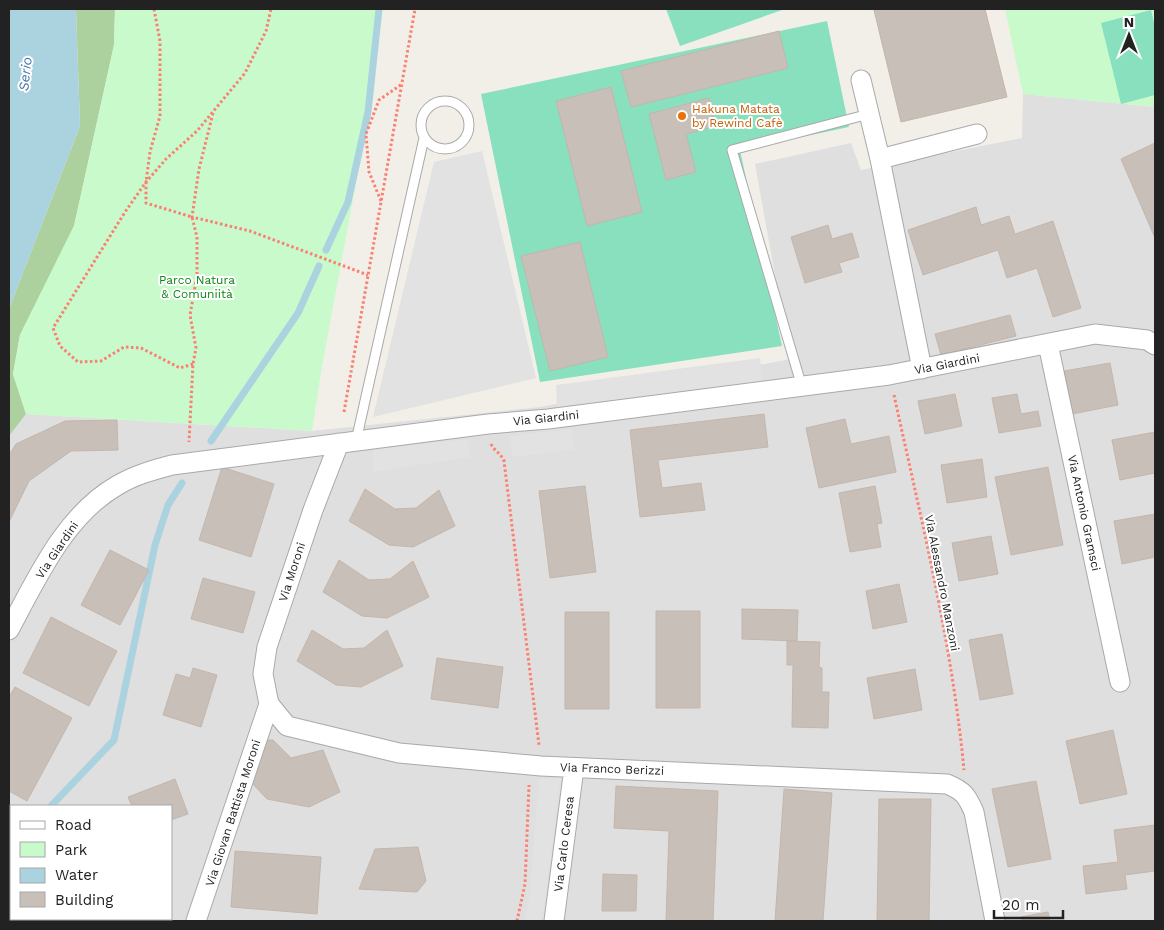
<svg xmlns="http://www.w3.org/2000/svg" width="1164" height="930" font-family="'Work Sans',sans-serif">
  <rect width="100%" height="100%" fill="#f2efe9"/>
  <path fill="#e0dfdf" fill-rule="evenodd" d="M1023,94L1155,107V921H9V436L26,414L312,431L540,407L790,359L755,164L851,143L861,170L1022,138ZM11,806H171V919H11Z"/>
  <path fill="#add19e" d="M76,9H115L114,45L74,226L20,335L13,374L26,414L9,436V309L80,126Z"/>
  <path fill="#c8facc" d="M115,9H376L363,146L322,366L312,431L26,414L13,374L20,335L74,226L114,45Z
    M1005,9H1155V107L1023,94Z"/>
  <path fill="#88e0be" d="M666,9H785L680,46Z
    M1151,10L1155,27V95L1121,104L1101,23Z
    M827,21L849,127L740,150L782,346L540,382L481,94Z"/>
  <path fill="#e2e2e2" d="M482,151L536,378L373,417L434,162Z
    M760,358L763,382L557,408L556,385Z
    M571,429L575,449L513,457L510,436Z
    M468,439L470,457L373,472V450Z
    M539,779H560L546,896L541,921H525L530,892Z"/>
  <path fill="#aad3df" d="M9,9H76L80,126L9,309Z"/>
  <g fill="none" stroke-linecap="round" stroke-linejoin="round">
    <path stroke="#aad3df" stroke-width="7" d="M326,250L348,202L368,112L379,9
      M211,441L298,313L319,266
      M51,806L114,740L155,545L168,505L182,483
      M9,850L11,848"/>
  </g>
  <path fill="#c7bfb8" stroke="#c4b6ab" d="M880,9H985L1007,97L901,122L874,10Z
    M779,31L788,68L631,107L621,71Z
    M611,87L642,212L587,226L556,101Z
    M709,98L716,126L686,134L696,172L666,180L649,114Z
    M1155,143V238L1121,159Z
    M976,207L981,225L1009,216L1015,234L1053,221L1081,308L1053,317L1037,268L1007,278L998,250L923,275L908,230Z
    M828,225L832,239L852,233L859,257L839,263L842,272L805,283L791,237Z
    M580,242L608,357L550,371L521,256Z
    M1010,315L1016,336L941,355L935,334Z
    M1110,363L1118,405L1072,414L1064,371Z
    M955,394L962,426L925,434L918,401Z
    M1017,394L1021,414L1038,411L1041,426L999,433L992,398Z
    M764,414L768,447L658,460L662,488L701,483L705,510L640,517L630,430Z
    M845,419L851,444L889,436L896,472L819,488L806,428Z
    M117,420L118,450L71,451L29,481L9,522V455L16,444L65,421Z
    M1155,432V473L1120,480L1112,440Z
    M982,459L987,497L947,503L941,465Z
    M222,467L274,484L251,557L199,540Z
    M1048,467L1063,545L1011,555L995,477Z
    M585,486L596,572L550,578L539,491Z
    M875,486L882,523L877,524L881,547L850,552L839,493Z
    M365,489L395,509L416,508L439,490L455,526L413,547L389,545L349,521Z
    M1155,514V557L1122,564L1114,521Z
    M991,536L998,574L959,581L952,543Z
    M110,550L149,570L120,625L81,605Z
    M339,560L369,580L390,579L413,561L429,597L387,618L362,616L323,592Z
    M203,578L255,592L243,633L191,619Z
    M899,584L907,622L873,629L866,591Z
    M742,609L798,610L797,641L742,639Z
    M656,611H700V708H656Z
    M565,612H609V709H565Z
    M51,617L117,651L89,706L23,673Z
    M312,630L343,649L364,648L387,630L403,666L361,687L336,685L297,661Z
    M1002,634L1013,694L980,700L969,640Z
    M787,641L820,642L819,667L822,668V692H829L828,728L792,727L793,665H787Z
    M437,658L503,667L498,708L431,699Z
    M193,668L217,675L201,727L163,715L176,674L190,678Z
    M915,669L922,710L874,719L867,678Z
    M15,687L72,718L27,801L9,791V697Z
    M1113,730L1127,794L1080,804L1066,741Z
    M264,740H273L291,758L323,750L340,792L309,807L267,799L248,779Z
    M175,779L188,814L171,820V806H132L128,797Z
    M1036,781L1051,859L1008,867L992,789Z
    M616,786L718,791L713,921H666L669,831L614,828Z
    M784,789L832,793L823,921H775Z
    M879,799H931L929,921H877Z
    M1155,825V871L1125,875L1127,889L1086,894L1083,866L1118,862L1114,830Z
    M418,847L426,881L417,892L359,889L375,849Z
    M235,851L321,857L317,914L231,907Z
    M603,874L637,875L636,911H602Z
    M9,905L11,906V919H67L74,921H9Z
    M1048,912L1050,921H1022L1021,917Z"/>
  <g fill="none" stroke-linecap="round" stroke-linejoin="round">
    <g stroke="#a9a9a9" stroke-width="11">
      <path id="service" d="M421 125a24 24 0 1 1 48 0a24 24 0 1 1-48 0Z
        M802,387L732,150L869,114
        M356,441L424,138"/>
    </g>
    <g stroke="#a9a9a9" stroke-width="21">
      <path id="minor" d="M861,80L880,159L922,369
        M880,159L977,134
        M1048,344L1120,682
        M339,443L313,510L267,647L263,674L269,704L287,726L399,753L541,766L947,784C964,791 967,796 974,812L995,921
        M9,630C37,578 65,515 118,485C135,475 153,470 172,465L488,424L548,419L889,375L1095,334L1147,340L1155,345
        M196,921L269,704
        M554,921L574,768"/>
    </g>
    <path stroke="#fa8072" stroke-width="3" stroke-dasharray="2.5 2.5" stroke-linecap="butt" d="M154,9L160,41V116L150,152L146,182V203L192,217L197,237V275L190,315L196,348L193,364L189,442
      M213,113L199,169L192,217L250,231L368,275
      M381,201L369,172L366,134L379,100L402,84
      M193,364L180,368L141,348L124,347L101,361L78,362L60,346L53,328L125,212L146,182L166,159L197,131L245,73L266,31L271,9
      M894,395C921,519 952,643 964,770
      M344,412L415,9
      M491,444C494,451 501,453 504,461L539,745
      M517,921L525,884L529,785"/>
    <use href="#service" stroke="#fff" stroke-width="9"/>
    <use href="#minor" stroke="#fff" stroke-width="19"/>
  </g>
  <circle fill="#e8710a" stroke="#fff" stroke-width="2" cx="682" cy="116" r="5"/>
  <g text-anchor="middle" stroke-width="4" stroke-linejoin="round" paint-order="stroke">
    <g font-size="12" fill="#c56008" stroke="#fff" text-anchor="start">
      <text x="692" y="113">Hakuna Matata<tspan x="692" dy="14">by Rewind Cafè</tspan></text>
    </g>
    <g font-size="12" fill="#0c8416" stroke="#fff">
      <text x="197" y="284">Parco Natura<tspan x="197" dy="14">&amp; Comuniità</tspan></text>
    </g>
    <g font-size="12" fill="#222" stroke="#fff">
      <text transform="translate(947 364) rotate(-11)" y="4">Via Giardini</text>
      <text transform="translate(546 418) rotate(-6)" y="4">Via Giardini</text>
      <text transform="translate(1084 513) rotate(78)" y="4">Via Antonio Gramsci</text>
      <text transform="translate(57 550) rotate(-56)" y="4">Via Giardini</text>
      <text transform="translate(292 572) rotate(-72)" y="4">Via Moroni</text>
      <text transform="translate(942 583) rotate(79)" y="4">Via Alessandro Manzoni</text>
      <text transform="translate(612 769) rotate(2)" y="4">Via Franco Berizzi</text>
      <text transform="translate(233 813) rotate(-72)" y="4">Via Giovan Battista Moroni</text>
      <text transform="translate(564 844) rotate(-83)" y="4">Via Carlo Ceresa</text>
    </g>
    <g font-size="14" font-style="italic" fill="#4a7aab" stroke="#fff">
      <text transform="translate(25 74) rotate(-84)" y="5">Serio</text>
    </g>
  </g>
  <rect width="1164" height="930" fill="none" stroke="#222222" stroke-width="20"/>
  <rect x="10" y="805" width="162" height="115" fill="#ffffff" stroke="#a7a7a7"/>
  <rect x="20" y="821" width="25" height="8" fill="#ffffff" stroke="#a7a7a7"/>
  <text x="55" y="830" font-size="15" fill="#222222">Road</text>
  <rect x="20" y="842" width="25" height="15" fill="#c8facc" stroke="#a7a7a7"/>
  <text x="55" y="855" font-size="15" fill="#222222">Park</text>
  <rect x="20" y="868" width="25" height="15" fill="#aad3df" stroke="#a7a7a7"/>
  <text x="55" y="880" font-size="15" fill="#222222">Water</text>
  <rect x="20" y="892" width="25" height="15" fill="#c7bfb8" stroke="#a7a7a7"/>
  <text x="55" y="905" font-size="15" fill="#222222">Building</text>
  <g transform="translate(1129 35)" stroke="#ffffff" stroke-width="4" paint-order="stroke">
  <path d="M0-4L9 19L0 12L-9 19Z" fill="#222222"/>
  <text y="-8" font-size="14" font-weight="bold" text-anchor="middle" fill="#222222">N</text>
  </g>
  <path d="M994 910v8h69v-8" fill="none" stroke="#222222" stroke-width="2.5"/>
  <text x="1002" y="910" font-size="15" fill="#222222" stroke="#ffffff" stroke-width="4" paint-order="stroke">20 m</text>
</svg>
